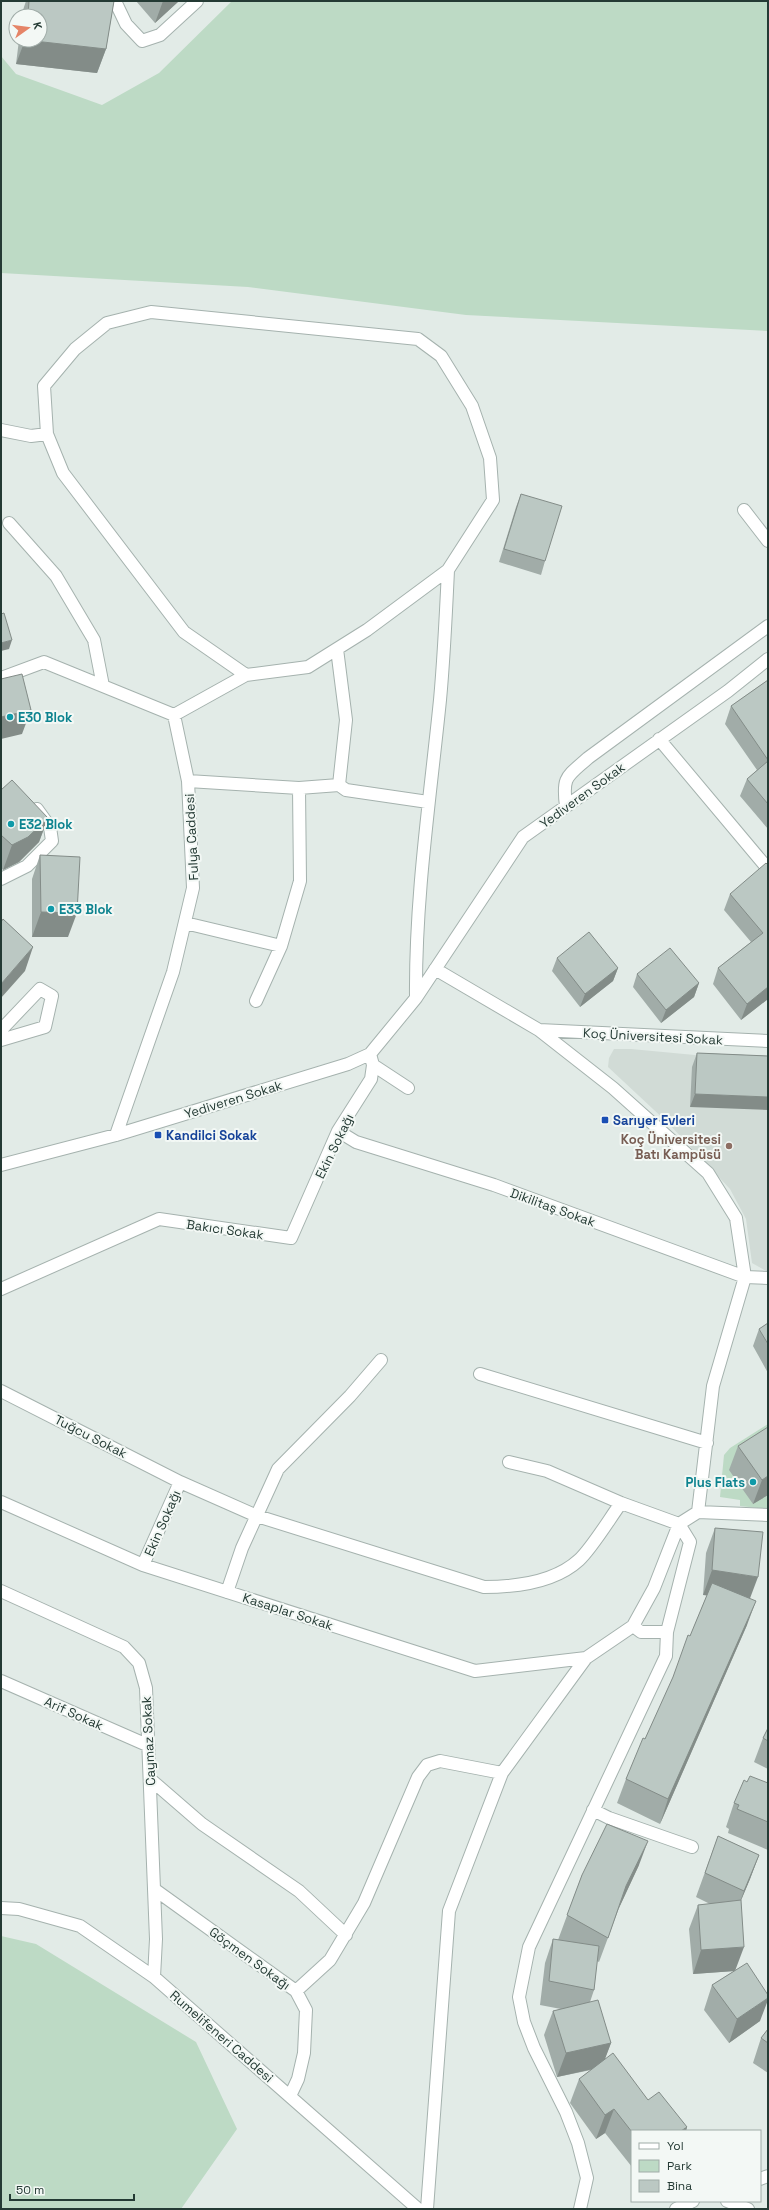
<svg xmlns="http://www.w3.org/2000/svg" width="769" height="2210" font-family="'Space Grotesk',sans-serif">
  <rect width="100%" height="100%" fill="#e2ebe7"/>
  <path fill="#d1dbd6" d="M614,1049H631L768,1062V1272L752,1263L746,1219L730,1189L668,1123L608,1067L609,1058Z"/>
  <path fill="#bddac5" d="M232,1H768V331L466,315L248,287L1,273V56L16,74L102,105L159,73Z
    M768,1424V1507L766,1509L740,1506V1500L720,1497L724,1455L730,1448Z
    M1,1936L36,1944L196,2042L237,2129L181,2209H1Z"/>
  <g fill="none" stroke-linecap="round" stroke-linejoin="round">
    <g stroke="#a5b2ae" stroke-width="14">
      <path id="minor" d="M115,1L126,24L142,41L160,35L197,1
        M1,430L31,436L47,434
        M744,510L768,541
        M9,523L56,576L94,640L103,686
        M337,649L346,720L339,785L346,790L428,802
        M246,675L184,632L63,473L47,434L44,386L75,349L107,323L151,312L418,339L441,356L472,406L490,458L493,500L448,570
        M1,678L44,662L174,715L188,781L193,888L173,972L116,1135
        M174,715L246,675L308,667L367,630L448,570C446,613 444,657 440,700C430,799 415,898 416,998
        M659,739L768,869
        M188,781L299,788
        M566,806C562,776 567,777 588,758L768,626
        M1,879L27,866L52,841L50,827L37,809
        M185,923L281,946
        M435,969L539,1030L613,1088L708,1173L736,1218L745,1277L713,1386L698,1512L679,1524L621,1503L547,1471L509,1462
        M256,1001L281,946L300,881L299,788L339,785
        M1,1030L40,989L52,996L45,1027L1,1040
        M539,1030L768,1041
        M373,1065L408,1088
        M338,1131L356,1142L494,1185L745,1277L768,1278
        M1,1165L116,1135L348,1064L370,1054L416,998L523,837L728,691L768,659
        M1,1289L159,1219L291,1238L338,1131L371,1079L373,1065L370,1054
        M480,1374L707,1443
        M1,1391L180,1482L257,1516L484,1587C516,1587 554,1583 579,1560C592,1548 610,1518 621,1503
        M1,1502L143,1565L475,1671L586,1658
        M698,1512L768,1515
        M143,1565L180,1482
        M1,1591L124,1647L139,1663L146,1688L156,1939L154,1977
        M227,1592L242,1548L278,1469L350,1396L381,1360
        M633,1626L641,1632H667
        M1,1681L147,1745
        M150,1779L202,1824L299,1891L346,1935
        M593,1810L609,1818L692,1847
        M154,1889L296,1991L306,2010L304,2053L298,2079L290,2096
        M1,1908L19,1909L80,1926L154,1977L418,2209
        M296,1991L330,1960L364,1903L418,1777L427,1765L440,1761L502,1773
        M760,2179L768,2176
        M727,2201L748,2209
        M427,2209L449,1911L502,1773L586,1658L633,1626L654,1588L679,1524
        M580,2209L587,2178L578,2143L566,2112L534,2048L524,2022L519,1997L529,1947L666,1656L667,1632L690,1542L679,1524
        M676,2209L693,2201"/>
    </g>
    <use href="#minor" stroke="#fff" stroke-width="12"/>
  </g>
  <path fill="#a1aca8" d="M26,1H114L106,49L97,73L16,64L19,40H40V16H22V13Z
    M136,1H179L155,23Z
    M521,494L545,561L541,575L499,562L516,507Z
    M768,680V829L740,796L747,779L757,770L725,724L731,706Z
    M1,790L48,818L39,842L19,862L3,870L1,868Z
    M40,855L68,937H32V879Z
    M768,865V999L741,1020L713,984L718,968L751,942L724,910L730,894Z
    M557,958L618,968L613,981L580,1007L552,971Z
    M637,974L699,983L694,997L661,1023L633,987Z
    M697,1053L768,1056L690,1107L692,1067Z
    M768,1323V1373L753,1346L759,1329Z
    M768,1427V1495L753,1504L729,1470L738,1446Z
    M715,1528L750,1599L747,1625L660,1824L617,1803L626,1779L645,1739L672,1680L707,1595H703L706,1553Z
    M768,1728V1769L754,1762L763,1738Z
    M747,1782L768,1783V1850L728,1833L729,1829L726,1827L734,1803Z
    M718,1836L759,1855L750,1879L741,1900L735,1970L760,2021L729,2043L704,2010L712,1985L734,1971L693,1974L689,1929L698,1905L710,1904L696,1897Z
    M639,1865L619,1908L599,1962L597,1961L594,1990L590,2002L611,2043L605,2058L648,2100L687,2127L686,2131H632V2167L605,2133L596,2139L570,2103L579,2079L591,2070L557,2077L544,2035L553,2011L561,2009L540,2005L545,1963L553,1939L558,1940L582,1875Z
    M768,2029V2073L753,2063L761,2038Z"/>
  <path fill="#838c88" d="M163,1H179L155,23Z
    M25,40L106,49L97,73L16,64Z
    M12,640L9,649L1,651V643Z
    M31,710L22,734L1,739V717Z
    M48,818L39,842L19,862L3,870L12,845Z
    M41,912L77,913L68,937H32Z
    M33,947L25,971L1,998V984Z
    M618,968L613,981L580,1007L585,994Z
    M699,983L694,997L661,1023L666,1010Z
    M768,987V999L741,1020L747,1004Z
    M695,1094L768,1097V1110L690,1107Z
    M768,1476V1495L753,1504L762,1480Z
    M712,1570L758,1577L749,1601L703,1595Z
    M756,1601L747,1625L660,1824L668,1799Z
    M648,1841L639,1865L618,1910L626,1886Z
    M759,1855L750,1879L735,1915L744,1891Z
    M744,1947L735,1971L693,1974L701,1950Z
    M768,1998V2000L760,2021L729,2043L737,2019Z
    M611,2043L602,2067L557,2077L566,2053Z
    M614,2109L605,2133L596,2139L605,2115Z
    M687,2127L686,2131H681Z"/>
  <path fill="#bbc8c3" stroke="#838c88" d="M29,1H114L106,49L25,40H40V16H28Z
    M521,494L562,506L545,561L504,549Z
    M4,613L12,640L1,643V614Z
    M22,674L31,710L1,717V679Z
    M768,680V760L731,706Z
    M768,761V804L747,779Z
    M12,780L48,818L28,837L12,845L1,835V790Z
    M40,855L80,857L77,913L41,912Z
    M766,863L768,865V987L747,1004L718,968L763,933L730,894Z
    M3,919L33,947L1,984V922Z
    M589,932L618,968L585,994L557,958Z
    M670,948L699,983L666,1010L637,974Z
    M697,1053L768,1056V1097L695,1094Z
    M768,1323V1344L759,1329Z
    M768,1427V1476L762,1480L738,1446Z
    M715,1528L763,1532L758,1577L712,1570Z
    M712,1583L756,1601L668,1799L626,1779L643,1738L645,1739L673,1677L688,1635L690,1636Z
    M768,1728V1741L763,1738Z
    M750,1776L768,1783V1822L737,1809L739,1805L734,1803L744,1780L747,1782Z
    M607,1824L648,1841L626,1886L608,1938L567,1915L582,1875Z
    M718,1836L759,1855L744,1891L705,1873Z
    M741,1900L744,1947L701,1950L698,1905Z
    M553,1939L599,1946L594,1990L549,1981Z
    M747,1963L768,1995V1998L737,2019L712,1985Z
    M598,2000L611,2043L566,2053L553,2011Z
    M768,2029V2043L761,2038Z
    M613,2053L648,2100L659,2092L687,2127L681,2131H632V2132L614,2109L605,2115L579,2079Z"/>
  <g fill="#0f9aa8" stroke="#f3f8f5" stroke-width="1.5">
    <circle cx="10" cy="717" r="4"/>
    <circle cx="11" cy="824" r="4"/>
    <circle cx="51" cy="909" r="4"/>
    <circle cx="753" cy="1482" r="4"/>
  </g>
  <g fill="#1a4fb4" stroke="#f3f8f5" stroke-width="1.5">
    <rect x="601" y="1116" width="8" height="8" rx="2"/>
    <rect x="154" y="1131" width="8" height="8" rx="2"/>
  </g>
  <circle fill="#8d6e63" stroke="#f3f8f5" stroke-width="1.5" cx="729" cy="1146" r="4"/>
  <g text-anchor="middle" stroke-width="4" stroke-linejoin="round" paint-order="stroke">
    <g font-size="13" font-weight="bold" fill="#0d838f" stroke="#f3f8f5" text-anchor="start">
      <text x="18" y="722">E30 Blok</text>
      <text x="19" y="829">E32 Blok</text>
      <text x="59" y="914">E33 Blok</text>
      <text x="745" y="1487" text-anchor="end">Plus Flats</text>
    </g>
    <g font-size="13" fill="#243a34" stroke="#f3f8f5">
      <text transform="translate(582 795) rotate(-36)" y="5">Yediveren Sokak</text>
      <text transform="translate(191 837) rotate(-93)" y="5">Fulya Caddesi</text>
      <text transform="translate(653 1036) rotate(3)" y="5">Koç Üniversitesi Sokak</text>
      <text transform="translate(233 1099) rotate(-17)" y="5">Yediveren Sokak</text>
      <text transform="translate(334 1146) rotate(-64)" y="5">Ekin Sokağı</text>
      <text transform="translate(553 1207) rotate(20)" y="5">Dikilitaş Sokak</text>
      <text transform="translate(225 1229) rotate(8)" y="5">Bakıcı Sokak</text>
      <text transform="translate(91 1436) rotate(27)" y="5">Tuğcu Sokak</text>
      <text transform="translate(162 1523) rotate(-66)" y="5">Ekin Sokağı</text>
      <text transform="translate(288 1611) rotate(18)" y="5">Kasaplar Sokak</text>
      <text transform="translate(74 1713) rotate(24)" y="5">Arif Sokak</text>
      <text transform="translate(148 1741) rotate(-93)" y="5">Caymaz Sokak</text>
      <text transform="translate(250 1958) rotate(36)" y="5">Göçmen Sokağı</text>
      <text transform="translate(222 2036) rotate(41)" y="5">Rumelifeneri Caddesi</text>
    </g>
    <g font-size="13" font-weight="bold" fill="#164399" stroke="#f3f8f5" text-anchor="start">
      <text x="613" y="1125">Sarıyer Evleri</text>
      <text x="166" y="1140">Kandilci Sokak</text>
    </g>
    <g font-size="13" font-weight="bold" fill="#785e54" stroke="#f3f8f5" text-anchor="end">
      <text x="721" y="1144">Koç Üniversitesi<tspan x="721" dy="15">Batı Kampüsü</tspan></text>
    </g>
  </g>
  <rect width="769" height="2210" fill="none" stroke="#243a34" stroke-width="4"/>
  <rect x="631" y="2130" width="130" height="72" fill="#f3f8f5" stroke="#a0aca8"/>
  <rect x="639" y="2143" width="20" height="6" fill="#ffffff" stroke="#a0aca8"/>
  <text x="667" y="2150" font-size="12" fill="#243a34">Yol</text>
  <rect x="639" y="2160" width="20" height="12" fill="#bddac5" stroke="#a0aca8"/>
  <text x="667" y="2170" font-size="12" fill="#243a34">Park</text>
  <rect x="639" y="2180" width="20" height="12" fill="#bbc8c3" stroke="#a0aca8"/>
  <text x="667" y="2190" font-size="12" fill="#243a34">Bina</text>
  <g transform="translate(28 28) rotate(76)"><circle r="19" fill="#f3f8f5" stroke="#a0aca8"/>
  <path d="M0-3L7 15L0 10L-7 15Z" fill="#e58467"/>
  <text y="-6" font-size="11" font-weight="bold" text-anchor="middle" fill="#243a34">K</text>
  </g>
  <path d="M10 2194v6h124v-6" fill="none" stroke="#243a34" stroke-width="2"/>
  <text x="16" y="2194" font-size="12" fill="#243a34" stroke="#f3f8f5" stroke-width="3" paint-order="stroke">50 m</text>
</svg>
